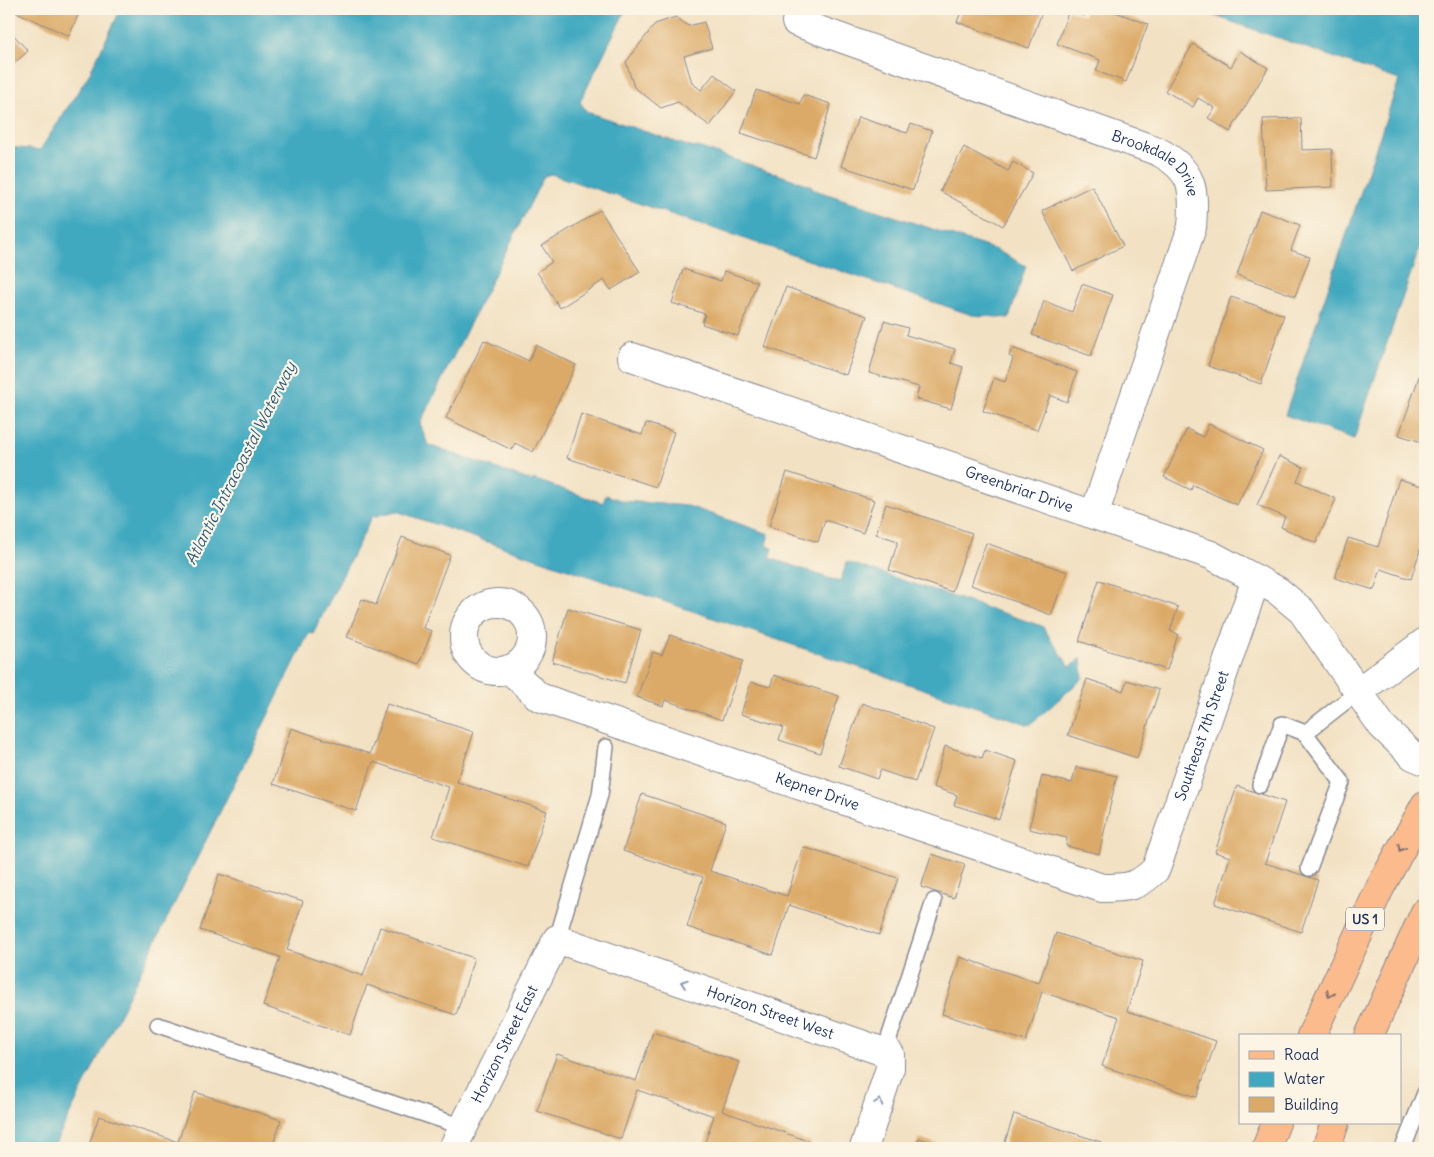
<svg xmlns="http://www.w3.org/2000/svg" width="1434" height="1157" font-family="Delius,sans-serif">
  <rect width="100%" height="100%" fill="#fcf5e5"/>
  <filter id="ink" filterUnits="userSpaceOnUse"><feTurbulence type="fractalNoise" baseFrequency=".02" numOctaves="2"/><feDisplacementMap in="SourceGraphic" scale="10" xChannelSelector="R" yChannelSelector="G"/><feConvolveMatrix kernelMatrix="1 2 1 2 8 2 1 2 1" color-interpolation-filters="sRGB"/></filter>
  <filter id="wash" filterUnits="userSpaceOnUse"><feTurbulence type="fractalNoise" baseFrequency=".0096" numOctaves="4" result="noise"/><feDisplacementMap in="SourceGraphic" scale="20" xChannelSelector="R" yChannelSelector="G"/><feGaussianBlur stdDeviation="1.12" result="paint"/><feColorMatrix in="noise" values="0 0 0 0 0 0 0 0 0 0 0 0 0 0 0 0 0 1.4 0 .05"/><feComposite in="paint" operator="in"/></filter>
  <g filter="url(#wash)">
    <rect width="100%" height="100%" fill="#f2e1c2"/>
    <path fill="#40a9c0" stroke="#2e6c8f" d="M121,9H626L580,102L587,112L694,148L698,147L812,186V189L996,250L1026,266L1009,318L972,315L551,174L544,176L420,423L428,445L532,481L533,479L603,503L606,495L624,501L688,506L769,534L766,545L773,548L770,558L840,582L847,562L1042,626L1070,667L1081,658L1083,678L1030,725L396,511L372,517L313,634L309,633L53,1148H9V147L40,150L88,76Z
      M1195,9H1417L1425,12V232L1354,439L1285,415L1399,80Z"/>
    <g id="blocks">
      <path fill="#dcaa67" d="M12,9H81L69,36L12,10Z
        M962,9H1043L1029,48L957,22Z
        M1086,9H1107L1148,24L1126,82L1096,71L1100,60L1057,44L1069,10L1084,16Z
        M676,17L688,26L704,22L712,48L684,56L692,83L701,90L714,74L736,91L710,126L678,102L661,108L634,87L626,62L655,24Z
        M9,30L28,51L9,68Z
        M1193,44L1231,67L1240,51L1268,68L1230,132L1208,118L1215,108L1198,98L1193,107L1165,91Z
        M756,90L800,104L803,95L831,104L814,157L741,133Z
        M858,117L907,133L911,124L932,131L913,190L841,166Z
        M1301,118L1302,150L1332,149L1333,187L1266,190L1263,119Z
        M964,147L1008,171L1013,162L1033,173L1003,226L940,191Z
        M1092,186L1123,246L1073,271L1042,211Z
        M600,210L640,272L611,290L604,280L560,308L537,272L552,262L542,246Z
        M1260,210L1300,225L1291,250L1310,257L1295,296L1237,275Z
        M683,269L721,281L724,271L757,282L738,336L702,324L705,314L672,303Z
        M1082,284L1113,295L1091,356L1032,335L1044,301L1072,312Z
        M786,287L867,316L846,375L765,347Z
        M1231,297L1284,315L1261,384L1208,366Z
        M884,321L908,328L906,335L955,349L951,363L963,367L951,409L916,399L919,387L869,373Z
        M484,340L529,361L536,345L576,365L533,452L515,443L512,450L446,418Z
        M1012,348L1077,372L1067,402L1050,395L1037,430L983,411L994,378L1005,382L1013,358L1009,356Z
        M1421,371L1425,373V443L1399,435Z
        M581,414L642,435L646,423L674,432L656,487L567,458Z
        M1209,424L1263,450L1237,505L1193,485L1191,490L1164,477L1187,429L1203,437Z
        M1279,456L1303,467L1297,481L1336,499L1316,543L1281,527L1285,517L1257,505Z
        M787,472L874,500L863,533L825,520L818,542L769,526Z
        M1399,479L1425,487V534L1411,579L1381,569L1374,590L1335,578L1348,538L1378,547Z
        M886,504L972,533L952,592L889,570L898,541L876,534Z
        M402,537L450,555L423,628L432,631L419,664L347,637L362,599L376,605Z
        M986,543L1067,572L1051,615L971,585Z
        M1099,580L1178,607L1170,631L1178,634L1167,670L1079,641Z
        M568,608L641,630L625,683L552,662Z
        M670,635L743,661L722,720L665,700L663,706L637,697L653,652L662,655Z
        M774,675L839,696L820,753L779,740L783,727L741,714L751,682L770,687Z
        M1087,679L1123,691L1127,680L1159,690L1137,758L1068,735Z
        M862,703L934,729L915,782L880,770L877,779L839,766Z
        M387,704L474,732L457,782L547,811L528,867L433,837L449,787L373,762L356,811L273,784L291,728L370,754Z
        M945,746L982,758L985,750L1017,761L999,819L954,805L957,795L933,787Z
        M1076,767L1117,776L1099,854L1066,846L1067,838L1029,829L1042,776L1072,783Z
        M1237,786L1285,802L1265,863L1318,880L1301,932L1215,904L1230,857L1215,852Z
        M642,794L726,822L710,871L787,896L803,847L898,878L879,935L789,905L773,955L687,927L703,877L623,851Z
        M932,854L965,865L954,898L921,887Z
        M219,874L303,901L287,950L363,976L380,927L474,958L456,1015L367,985L350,1035L263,1006L280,957L200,930Z
        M1056,933L1143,961L1127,1011L1216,1041L1197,1097L1102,1066L1119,1017L1042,992L1026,1041L942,1014L960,957L1039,983Z
        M653,1032L739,1062L722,1111L811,1142L809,1148H703L714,1116L637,1090L621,1139L537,1111L557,1054L636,1081Z
        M195,1092L281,1120L272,1148H88L99,1116L178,1142Z
        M1014,1114L1101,1142L1099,1148H1003Z
        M919,1138L949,1148H915Z"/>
    </g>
  </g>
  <g filter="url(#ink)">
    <use href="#blocks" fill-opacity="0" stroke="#868890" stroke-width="1"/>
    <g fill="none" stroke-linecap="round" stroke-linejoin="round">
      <g stroke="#868890" stroke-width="18">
        <path id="lane" d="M1260,785L1282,724L1305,733
          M1309,868L1342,782L1305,733L1359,691
          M557,939L600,795L606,747
          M158,1025L463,1127
          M890,1054L889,1038L934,901
          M1403,1148L1425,1093"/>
      </g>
      <g stroke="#868890" stroke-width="30">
        <g id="street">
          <path id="s1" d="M796,22L1157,151C1194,170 1195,189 1192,227L1094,515"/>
          <path id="s2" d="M632,357L1211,555L1278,591L1302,611L1382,726L1413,756L1425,761"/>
          <circle cx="498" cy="637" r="34"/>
          <path id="s3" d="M509,669L539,697L1102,888C1128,888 1138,887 1156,869L1256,579"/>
          <path d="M1359,691L1425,642"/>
          <path id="s4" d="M453,1148L557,939L890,1054V1068L864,1148"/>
        </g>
      </g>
      <g stroke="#868890" stroke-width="30">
        <path id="primary" d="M1311,1036L1380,888L1425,805
          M1369,1036L1425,912
          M1266,1148L1276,1123
          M1326,1148L1335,1123"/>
      </g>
      <use href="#lane" stroke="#fff" stroke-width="15"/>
      <use href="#street" stroke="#fff" stroke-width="28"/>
      <use href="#primary" stroke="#fbbb8c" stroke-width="28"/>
    </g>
    <defs><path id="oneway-chevron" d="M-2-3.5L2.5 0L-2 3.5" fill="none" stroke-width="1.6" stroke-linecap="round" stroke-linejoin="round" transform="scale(1.25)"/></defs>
    <g stroke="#806e73">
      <use href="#oneway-chevron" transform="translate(1401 848) rotate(119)"/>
      <use href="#oneway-chevron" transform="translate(1330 994) rotate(114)"/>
    </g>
    <g stroke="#8d97ae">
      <use href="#oneway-chevron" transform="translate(684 983) rotate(-161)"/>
      <use href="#oneway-chevron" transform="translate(879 1102) rotate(-72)"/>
    </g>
  </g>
  <g text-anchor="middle" stroke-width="4.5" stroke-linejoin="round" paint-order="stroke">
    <rect fill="#fcf5e5" stroke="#5e6a86" stroke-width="1" x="1346" y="907.5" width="38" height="23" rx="4"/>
    <g font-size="14" font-weight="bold" fill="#1b2f5e">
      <text x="1365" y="924">US 1</text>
    </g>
    <g font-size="15" fill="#1b2f5e" stroke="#fcf5e5">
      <text dy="5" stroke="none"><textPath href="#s1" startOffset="390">Brookdale Drive</textPath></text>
      <text dy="5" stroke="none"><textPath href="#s2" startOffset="409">Greenbriar Drive</textPath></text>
      <text dy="5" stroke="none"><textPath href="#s3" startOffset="836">Southeast 7th Street</textPath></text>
      <text dy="5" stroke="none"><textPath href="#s3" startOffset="335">Kepner Drive</textPath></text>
      <text dy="5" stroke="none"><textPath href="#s4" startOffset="459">Horizon Street West</textPath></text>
      <text dy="5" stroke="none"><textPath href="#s4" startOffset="116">Horizon Street East</textPath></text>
    </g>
    <g font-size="16" font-style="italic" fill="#285a80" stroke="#fcf5e5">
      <text transform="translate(240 463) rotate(-63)" y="6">Atlantic Intracoastal Waterway</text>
    </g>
  </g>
  <rect width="1434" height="1157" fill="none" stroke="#fcf5e5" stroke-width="30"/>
  <rect x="1239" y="1034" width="162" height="90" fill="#fcf5e5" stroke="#a2a6af"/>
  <rect x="1249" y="1051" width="25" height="8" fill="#fbbb8c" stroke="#a2a6af"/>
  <text x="1284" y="1060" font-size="15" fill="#1b2f5e">Road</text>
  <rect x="1249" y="1072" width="25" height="15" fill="#40a9c0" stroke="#a2a6af"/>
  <text x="1284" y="1084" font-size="15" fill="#1b2f5e">Water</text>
  <rect x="1249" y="1097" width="25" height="15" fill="#dcaa67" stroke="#a2a6af"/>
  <text x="1284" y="1110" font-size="15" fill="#1b2f5e">Building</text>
</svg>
